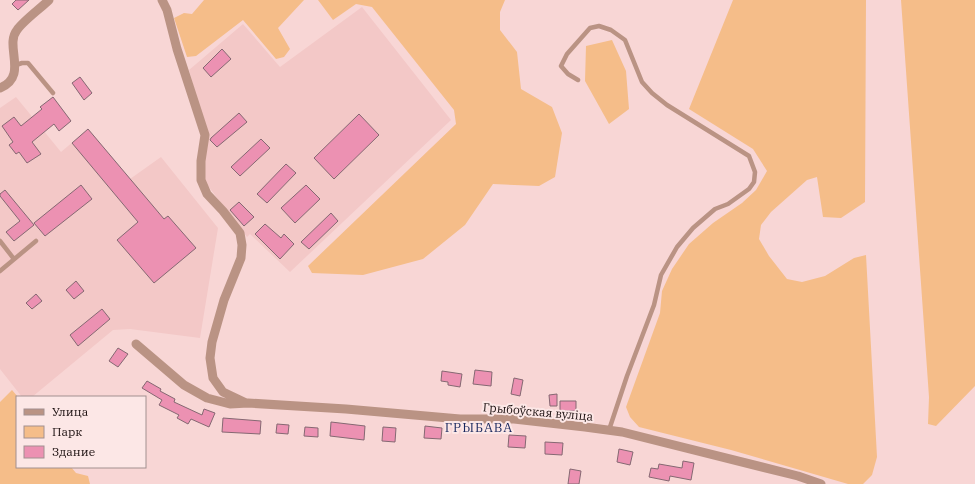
<svg xmlns="http://www.w3.org/2000/svg" width="975" height="484" font-family="'IBM Plex Serif',serif">
  <rect width="100%" height="100%" fill="#f8d6d5"/>
  <path fill="#f3c8c7" d="M362,7L451,120L290,272L250,234L247,237L205,182L204,168L207,135L189,70L243,24L280,67Z
    M16,97L61,152L88,129L130,179L161,157L218,228L200,338L130,329L113,330L32,397H22L0,369V108Z"/>
  <path fill="#f5bd89" d="M204,0H304L278,28L290,49L284,57L276,59L243,20L196,56L187,57L174,18L184,13L192,14Z
    M318,0H505L500,12V30L517,52L521,89L552,107L562,133L555,177L539,186L493,184L465,225L423,259L363,275L312,273L308,266L456,124L454,110L372,7L356,4L333,20Z
    M733,0H866L865,202L841,218L823,217L817,177L807,180L771,212L761,225L759,239L769,256L787,279L802,282L825,276L854,258L866,255L877,457L872,475L863,484H848L731,450L639,427L630,417L626,407L660,313L662,291L672,269L689,244L713,223L742,203L756,190L767,171L753,149L689,109Z
    M901,0H975V386L936,426L928,424L929,397Z
    M612,40L626,71L629,109L609,124L585,81L586,46Z
    M12,390L18,397L17,467H71L76,473L88,476L90,484H0V402Z"/>
  <path fill="#ec91b2" stroke="#856872" d="M16,0H29L18,10L12,4Z
    M222,49L231,59L211,77L203,68Z
    M80,77L92,93L84,100L72,83Z
    M53,97L71,121L59,131L54,124L32,142L41,154L27,163L19,152L16,154L9,145L13,142L2,126L14,117L21,126L42,109L40,107Z
    M239,113L247,122L217,147L210,140L211,138Z
    M359,114L379,135L334,179L314,158Z
    M88,129L164,219L168,216L196,248L154,283L117,240L138,222L72,143Z
    M261,139L270,148L240,176L231,167Z
    M286,164L296,173L267,203L257,194Z
    M81,185L92,199L45,236L34,223Z
    M306,185L320,199L295,223L281,208Z
    M5,190L34,225L14,241L6,232L20,221L0,196V194Z
    M239,202L254,217L244,226L230,210Z
    M331,213L338,221L309,249L301,242Z
    M265,224L281,238L284,234L294,244L280,259L255,234Z
    M76,281L84,291L74,299L66,290Z
    M36,294L42,301L32,309L26,303Z
    M102,309L110,319L78,346L70,335Z
    M118,348L128,354L118,367L109,361Z
    M475,370L492,372L491,386L473,384Z
    M442,371L462,374L460,387L448,385V382L441,381Z
    M514,378L523,380L520,396L511,394Z
    M147,381L161,389L160,391L175,399L174,402L202,415L204,409L215,413L209,427L191,419L188,424L177,418L179,415L159,405L162,400L142,388Z
    M557,394V406H550L549,395Z
    M560,401H576V411H560Z
    M223,418L261,421L260,434L222,432Z
    M331,422L365,426L364,440L330,436Z
    M277,424L289,425L288,434L276,433Z
    M425,426L442,428L441,439L424,438Z
    M305,427L318,428V437L304,436Z
    M383,427L396,428L395,442L382,441Z
    M509,435L526,436L525,448L508,447Z
    M545,442L563,443L562,455L545,454Z
    M619,449L633,452L630,465L617,462Z
    M683,461L694,463L691,480L670,476L669,481L649,477L651,468L658,469L659,464L682,468Z
    M570,469L581,471L579,484H568Z"/>
  <g fill="none" stroke-linecap="round" stroke-linejoin="round">
    <path stroke="#ba9384" stroke-width="4.5" d="M16,65L22,63H28L53,93
      M578,80L568,74L561,66L567,54L590,28L599,26L611,30L625,40L642,82L652,93L667,105L749,156L755,172L754,182L749,189L728,204L715,209L693,228L677,247L661,275L654,305L627,376L609,430
      M0,241L14,259
      M0,271L36,241"/>
    <path stroke="#ba9384" stroke-width="9" d="M162,0L167,10L177,49L205,135L201,161V180L207,194L223,211L240,233L242,245L241,258L224,300L212,342L210,358L213,378L223,392L244,402
      M0,88C29,76 4,46 17,30C23,21 41,8 49,0
      M136,344L184,385L207,398L230,404L248,403L346,409L460,419H514L585,427L622,432L798,476L821,484"/>
  </g>
  <g text-anchor="middle" stroke-width="4" stroke-linejoin="round" paint-order="stroke">
    <g font-size="12" fill="#1a0e0e" stroke="#fce7e6">
      <text transform="translate(538 412) rotate(5)" y="4">Грыбоўская вуліца</text>
    </g>
    <g font-size="13" letter-spacing="1" fill="#17265d" stroke="#fce7e6">
      <text x="479" y="432">ГРЫБАВА</text>
    </g>
  </g>
  <rect x="16" y="396" width="130" height="72" fill="#fce7e6" stroke="#a29090"/>
  <rect x="24" y="409" width="20" height="6" fill="#ba9384" stroke="#a29090"/>
  <text x="52" y="416" font-size="12" fill="#1a0e0e">Улица</text>
  <rect x="24" y="426" width="20" height="12" fill="#f5bd89" stroke="#a29090"/>
  <text x="52" y="436" font-size="12" fill="#1a0e0e">Парк</text>
  <rect x="24" y="446" width="20" height="12" fill="#ec91b2" stroke="#a29090"/>
  <text x="52" y="456" font-size="12" fill="#1a0e0e">Здание</text>
</svg>
